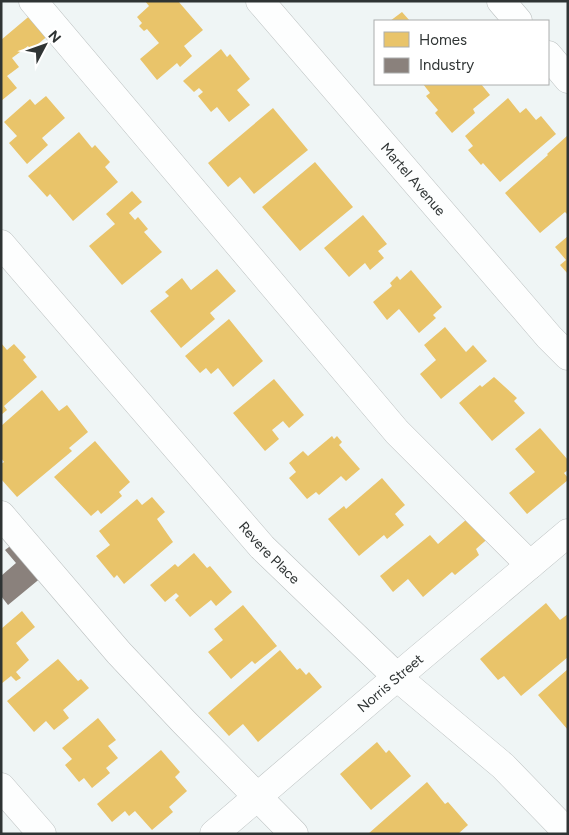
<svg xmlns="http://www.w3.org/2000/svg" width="569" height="835" font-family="Figtree,sans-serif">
  <rect width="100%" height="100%" fill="#eff5f5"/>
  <path fill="#e9c46a" d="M145,1H178L203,30L184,46L192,56L180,67L177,63L157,80L140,59L159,43L147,29L144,31L139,26L142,23L137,17L149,6Z
    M402,12L410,21H390Z
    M33,13L50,34L31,50L28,46L12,58L19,67L7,76L17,88L1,101V40Z
    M221,49L227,57L230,54L250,79L237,90L250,105L229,122L217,107L211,112L198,96L203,92L199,88L194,92L183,81Z
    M423,84H481L490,95L473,109L475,113L452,133L435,113L438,110L426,96L430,93Z
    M46,96L65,118L42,138L48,145L27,164L9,143L17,136L4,122L30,99L35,105Z
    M508,98L520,113L526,108L536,120L541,116L556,134L500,182L483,163L481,165L468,150L473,146L465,136Z
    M273,108L308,150L254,194L240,177L228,187L208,163Z
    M79,132L92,148L95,145L110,162L105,167L118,182L73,221L50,194L47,197L28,176Z
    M568,135V213L567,214L565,212L540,233L505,193L548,155L547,154Z
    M315,162L353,207L300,251L262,207Z
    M132,191L142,202L129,213L135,220L138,217L148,229L144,232L162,252L122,285L89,246L115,224L106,214Z
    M363,215L387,244L378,251L384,258L370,270L365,263L349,277L324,248Z
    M568,236V274L560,265L566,260L555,247Z
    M217,269L236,291L210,313L215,319L181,348L150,311L169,296L165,292L182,278L191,290Z
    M411,270L442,307L433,315L436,318L419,333L399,309L387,320L373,302L392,286L390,283L397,276L400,280Z
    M229,319L263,361L233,387L218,368L211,374L206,368L200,373L185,356Z
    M445,327L466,352L473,345L487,361L441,399L420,374L436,360L424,345Z
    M1,343L7,350L14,344L26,357L23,360L37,377L4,406L7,410L1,415Z
    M494,377L517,398L514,401L525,413L492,441L459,403L480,385L482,387Z
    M274,379L304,415L289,428L283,421L272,430L279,439L265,451L233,413Z
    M42,390L59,411L67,405L88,432L69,448L72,451L17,497L1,479V464L4,462L1,458V426Z
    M540,428L568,460V470L564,473L568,478V480L527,514L509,493L535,472L515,449Z
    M332,436L334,439L337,436L342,442L339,445L360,469L346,481L341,476L319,495L316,492L307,499L289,478L296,472L289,463L303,451L308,456Z
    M95,441L130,482L119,492L122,496L101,514L98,510L91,516L54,477Z
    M382,478L405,505L395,514L404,525L387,539L384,535L359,556L328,519L344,506L346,509Z
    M152,497L165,512L157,519L173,542L124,584L117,575L114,578L96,556L110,545L99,531L137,499L142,505Z
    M474,513L492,535L476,549L479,555L455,575L452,572L423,597L408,579L393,592L380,576L430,535L438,544Z
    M194,553L207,568L210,566L232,592L216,606L211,600L190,617L175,600L179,596L176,593L165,602L150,585L175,564L178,567Z
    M546,603L560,620L568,614V657L521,696L504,676L498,680L480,659Z
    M243,605L277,646L255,664L252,661L231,679L208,652L223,640L214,629Z
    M22,611L35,627L16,643L29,660L16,672L21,678L16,681L11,676L1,684V629Z
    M280,650L297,670L300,668L306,675L309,672L322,687L258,742L243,724L229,736L208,713Z
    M58,659L78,681L81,679L89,688L63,710L69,718L54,730L46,721L34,732L7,701Z
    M568,669V730L538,695Z
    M98,718L116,740L108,746L118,758L106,768L110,773L92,788L84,778L79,782L65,765L72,759L62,748Z
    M377,742L386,753L389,750L411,776L371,810L340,774Z
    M161,750L180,772L175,777L187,791L169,807L173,812L152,830L135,811L129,816L125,811L112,822L97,804Z
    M427,782L445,804L448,802L468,825L458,834H368Z"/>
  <path fill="#8a817c" d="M13,544L48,572L8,605L1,596V576L16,563L5,550Z"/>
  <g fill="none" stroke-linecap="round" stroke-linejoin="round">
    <g stroke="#bcc1c1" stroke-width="29">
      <g id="minor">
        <path d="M33,1L397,432L530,565"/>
        <path id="s1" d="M260,1L549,337L568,356"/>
        <path d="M501,1L518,21"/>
        <path d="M548,55L568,79"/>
        <path id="s2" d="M1,244L262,547L397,677L503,766L568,833"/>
        <path d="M1,515L119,653L184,722L294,834"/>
        <path d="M1,787L42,834"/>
        <path id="s3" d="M214,834L397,677L568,533"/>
      </g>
    </g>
    <use href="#minor" stroke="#fdfefe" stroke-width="28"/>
  </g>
  <g text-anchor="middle" stroke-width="5" stroke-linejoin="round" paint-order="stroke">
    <g font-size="14" fill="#2f3434" stroke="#fff">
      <text dy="5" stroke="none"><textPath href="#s1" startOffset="235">Martel Avenue</textPath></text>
      <text dy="5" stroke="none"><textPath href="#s2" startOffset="409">Revere Place</textPath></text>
      <text dy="5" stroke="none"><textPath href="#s3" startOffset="232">Norris Street</textPath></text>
    </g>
  </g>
  <rect width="569" height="835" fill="none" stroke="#2f3434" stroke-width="5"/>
  <rect x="374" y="20" width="175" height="65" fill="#ffffff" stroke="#acaeae"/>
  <rect x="384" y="32" width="25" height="15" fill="#e9c46a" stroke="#acaeae"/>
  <text x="419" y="45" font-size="15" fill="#2f3434">Homes</text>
  <rect x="384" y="58" width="25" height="15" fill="#8a817c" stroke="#acaeae"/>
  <text x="419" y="70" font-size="15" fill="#2f3434">Industry</text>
  <g transform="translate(45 45) rotate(49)" stroke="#ffffff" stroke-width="4" paint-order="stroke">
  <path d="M0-4L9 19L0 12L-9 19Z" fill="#2f3434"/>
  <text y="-8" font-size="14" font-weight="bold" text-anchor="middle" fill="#2f3434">N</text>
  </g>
</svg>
